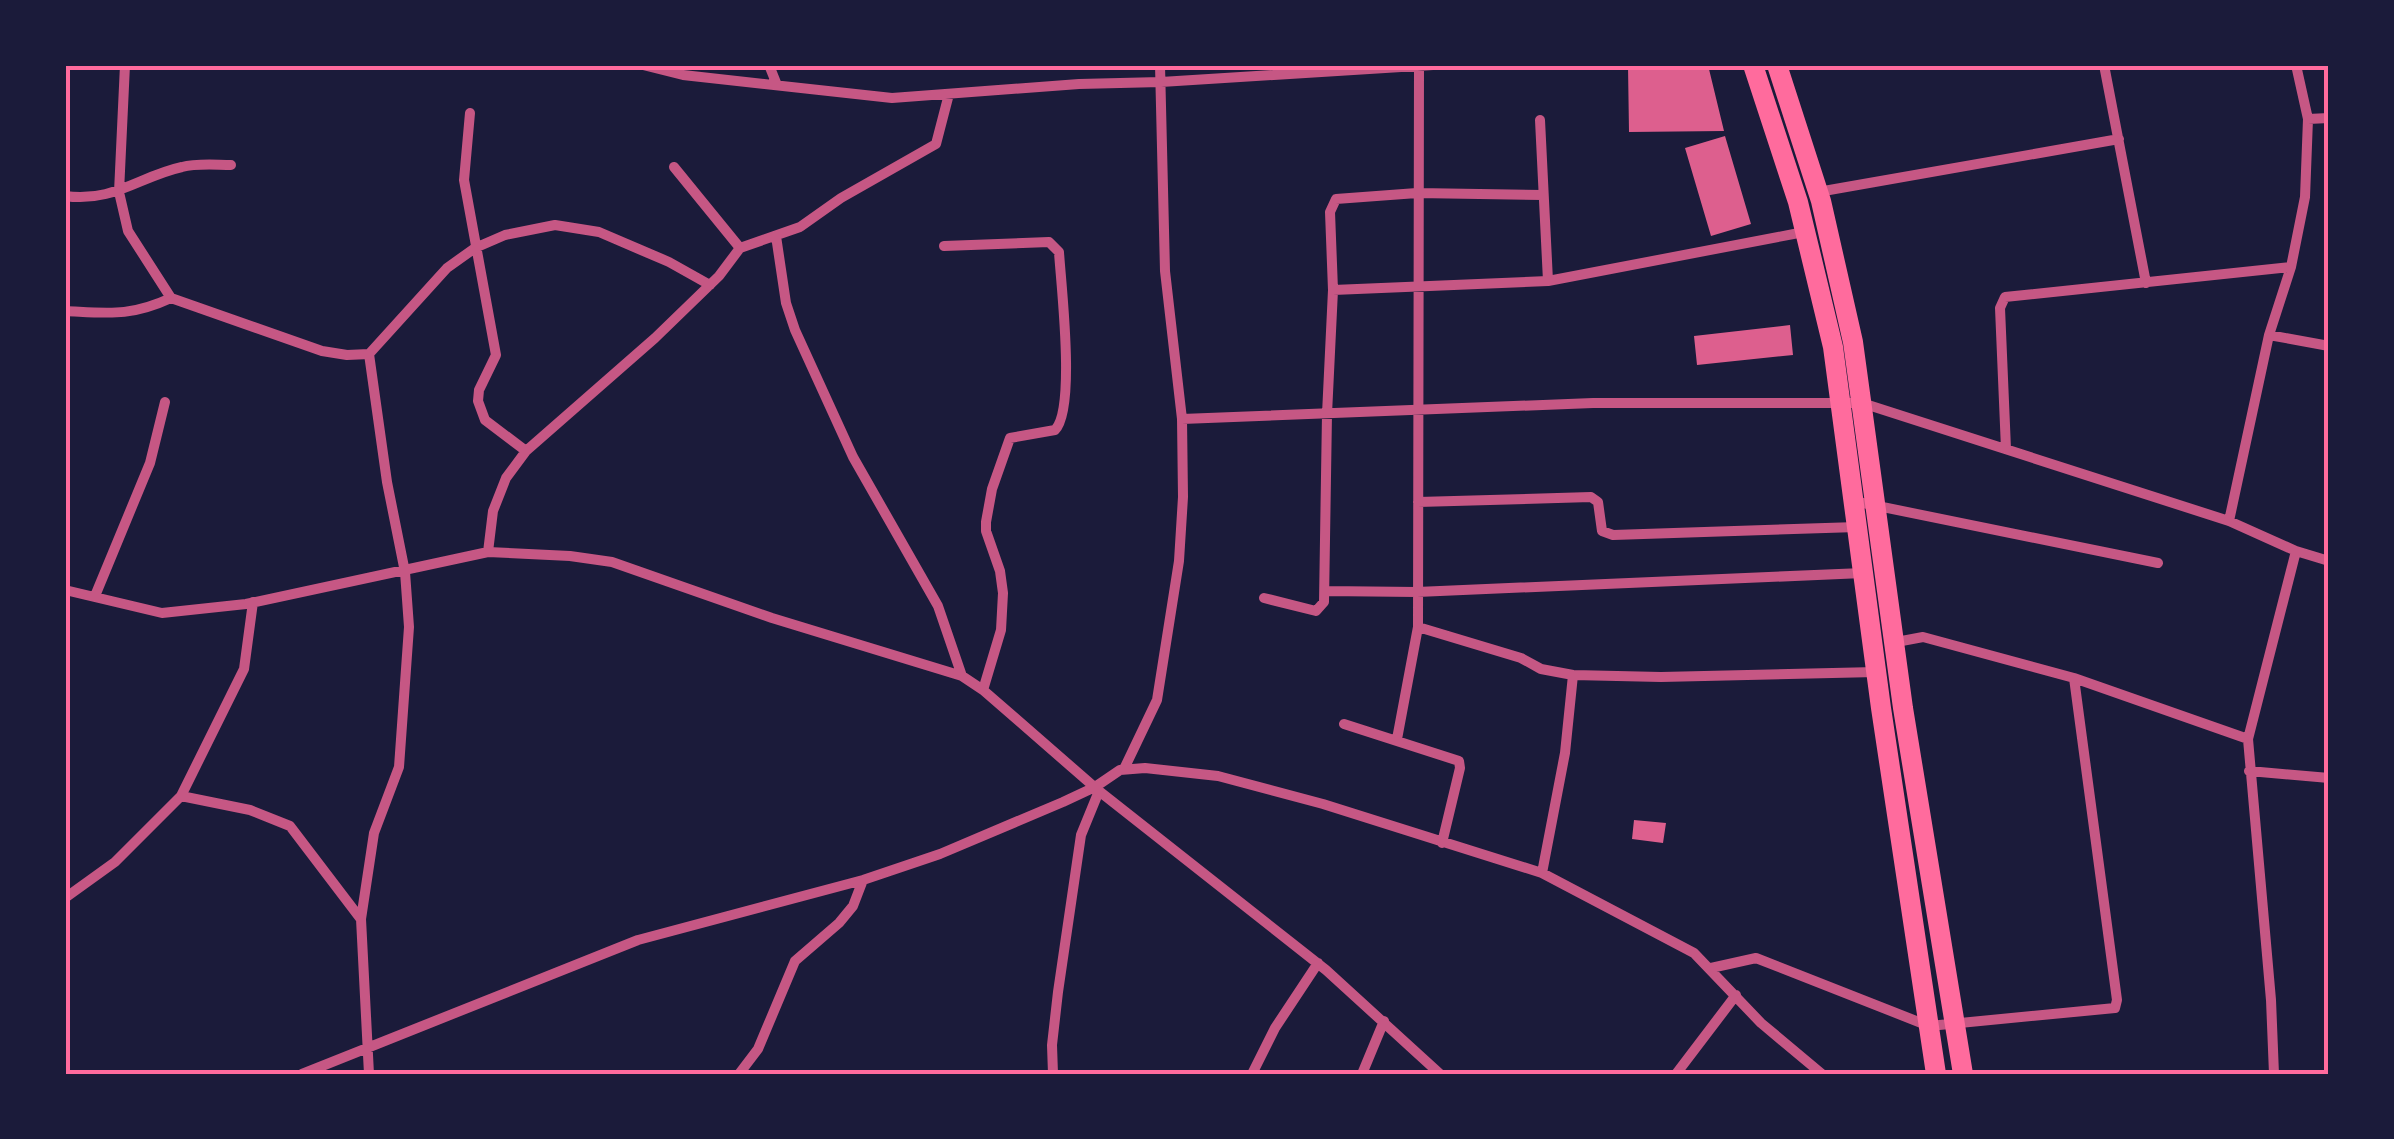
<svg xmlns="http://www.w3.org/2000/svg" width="2394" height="1139" font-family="Karla,sans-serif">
  <rect width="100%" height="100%" fill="#1b1b3a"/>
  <path fill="#dd5f8e" d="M1708,65L1724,131L1629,132L1628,66Z
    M1725,136L1751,224L1711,236L1685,148Z
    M1790,325L1793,355L1697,365L1694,336Z
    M1634,820L1666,823L1663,843L1632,839Z"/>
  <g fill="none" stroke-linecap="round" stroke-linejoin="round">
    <path stroke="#c65784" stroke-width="10" d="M125,65L119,192L128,231L171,298L322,351L347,355L369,354L447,268L475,248L505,235L555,225L599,232L669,262L710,285
      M643,65L683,75L892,98L1079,84L1161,82L1433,65
      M769,65L777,85
      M2104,65L2146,283
      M470,113L464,180L496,355L479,390L478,401L485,420L526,451
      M2308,119L2329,118
      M1540,120L1548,281
      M674,167L740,248
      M1818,192L2119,139
      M65,196C113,203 140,176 182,167C197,163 216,165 231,165
      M776,236L786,303L795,330L853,457L938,606L962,676
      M944,246L1049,242L1059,252C1061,285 1076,409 1055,430L1010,438L992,489L986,522V531L1000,571L1003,593L1001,630L983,690
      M1333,290L1548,281L1804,232
      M65,311C108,313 130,317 171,298
      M2269,335L2329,346
      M369,354L387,482L405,572L409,627L399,767L374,833L361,919L369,1074
      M1182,419L1593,403H1862L2229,521L2296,551L2329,561
      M2006,449L2000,308L2005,297L2291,267
      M1853,501L2158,563
      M1418,502L1591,497L1598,502L1602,531L1613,535L1857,527
      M2229,521L2269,335L2291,267L2305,197L2308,119L2296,65
      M488,552L493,511L506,478L526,451L655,338L719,276L740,248L800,227L841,198L936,144L949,94
      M65,590L162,613L246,604L488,552L570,556L612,562L772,618L962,676L983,690L1099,791L1326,970L1440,1074
      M1325,591L1417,592L1863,573
      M95,596L150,463L165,402
      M1264,598L1316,611L1324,602L1327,414L1333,290L1330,212L1336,199L1417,193L1543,195
      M1418,627L1521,658L1541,669L1573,675L1661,677L1876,672
      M1891,643L1923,637L2074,678L2248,739
      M1344,724L1459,761L1460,768L1442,843
      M1397,739L1418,627L1419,66
      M1124,769L1157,700L1179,561L1183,497L1182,419L1165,271L1160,65
      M2249,771L2329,778
      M181,796L250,810L290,826L360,918
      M1542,873L1565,753L1573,675
      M65,898L115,862L181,796L244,669L253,602
      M1711,968L1756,958L1929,1026L2115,1008L2117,1000L2074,678
      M302,1074L638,940L863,880L940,854L1063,802L1095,787L1120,770L1145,768L1218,776L1323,804L1542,873L1694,953L1761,1023L1822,1074
      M739,1074L758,1049L795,961L839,923L853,906L863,880
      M1053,1074L1052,1045L1058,992L1081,835L1099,791
      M1252,1074L1275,1028L1318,963
      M1362,1074L1384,1021
      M1676,1074L1736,995
      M2274,1074L2271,1000L2248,739L2296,551"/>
    <path stroke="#ff6b9d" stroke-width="20" d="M1753,65L1798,202L1833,347L1881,708L1936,1074
      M1777,65L1821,201L1853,342L1903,708L1963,1074"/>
  </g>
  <rect width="2394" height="1139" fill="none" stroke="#1b1b3a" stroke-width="135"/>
  <rect x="68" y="68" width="2258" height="1004" fill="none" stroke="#ff6b9d" stroke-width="4"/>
</svg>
